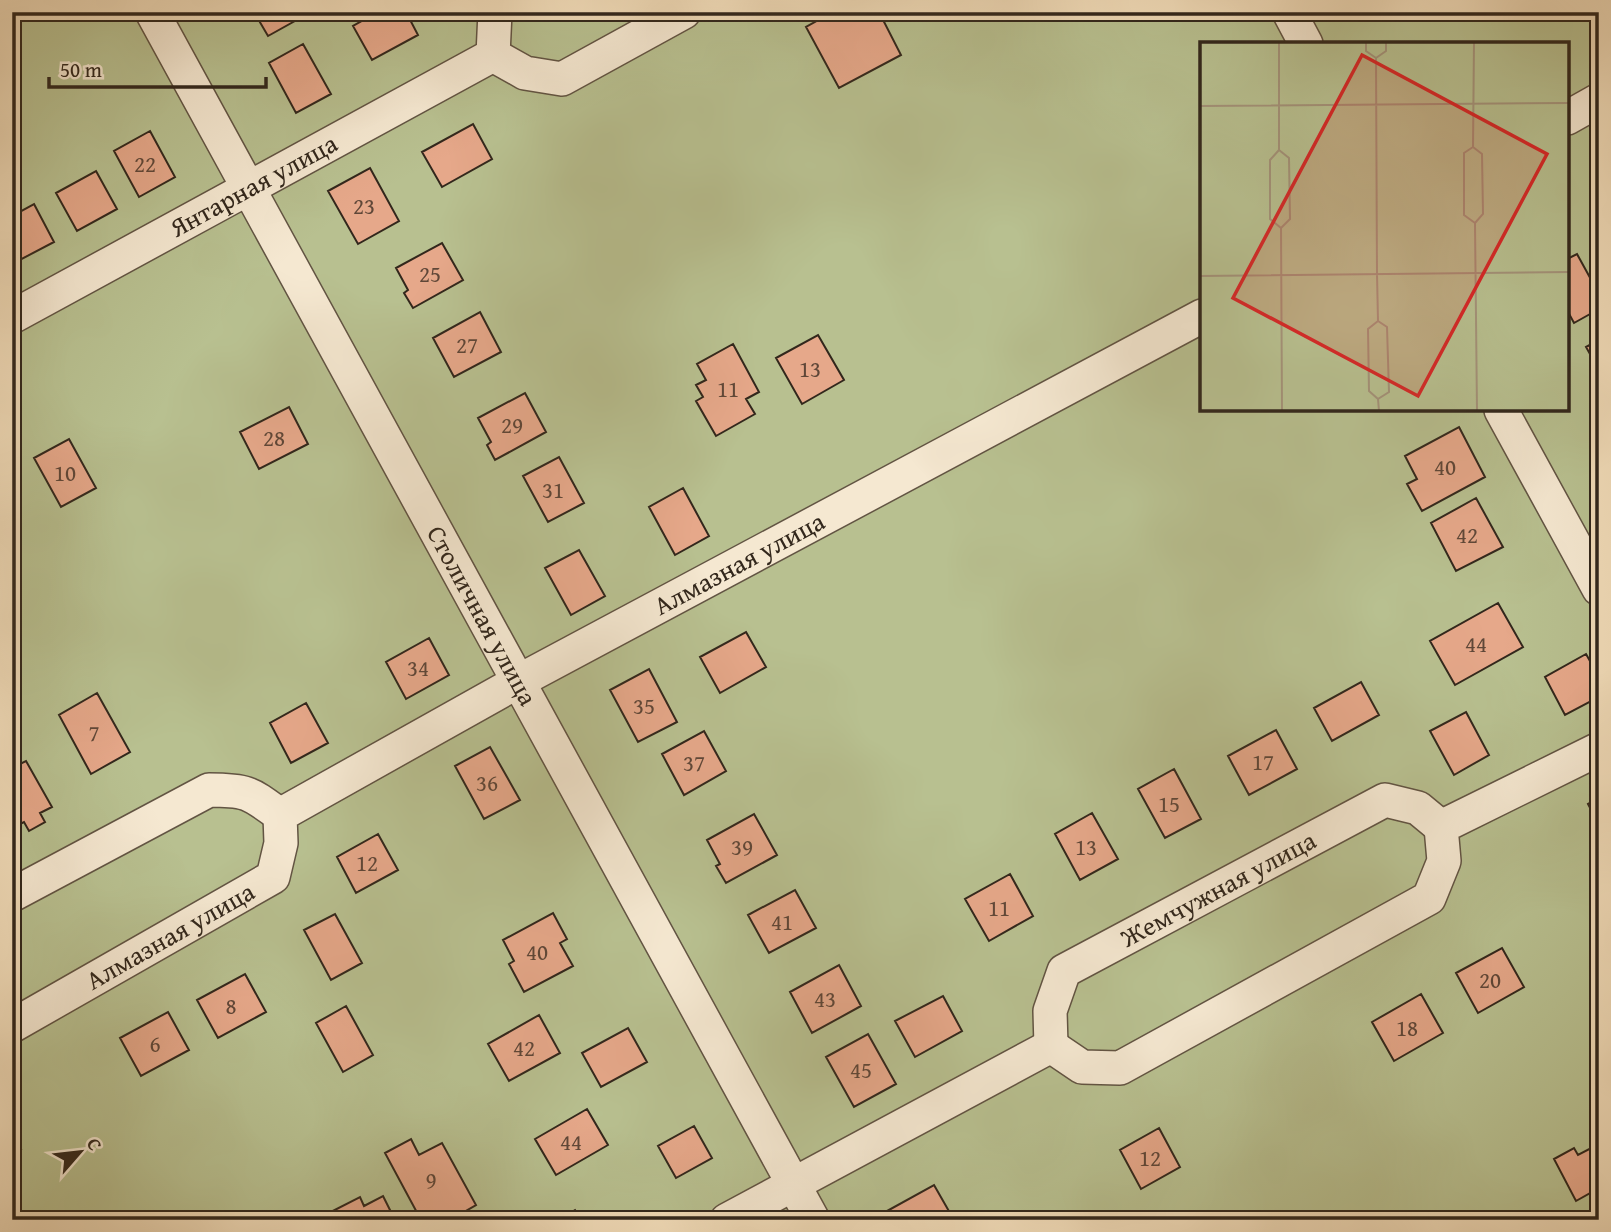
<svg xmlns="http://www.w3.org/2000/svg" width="1611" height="1232" font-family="'Gentium Book Plus',serif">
  <rect width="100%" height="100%" fill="#f0dbb8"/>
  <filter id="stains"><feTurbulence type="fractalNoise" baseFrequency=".00286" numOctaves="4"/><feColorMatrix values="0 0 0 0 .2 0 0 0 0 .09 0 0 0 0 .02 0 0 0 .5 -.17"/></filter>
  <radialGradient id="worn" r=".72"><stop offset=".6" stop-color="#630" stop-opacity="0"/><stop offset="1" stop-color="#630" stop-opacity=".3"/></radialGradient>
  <path fill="#b8c090" stroke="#757456" stroke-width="2" fill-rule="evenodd" d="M12,12H1599V1220H12ZM1202,44H1567V410H1202Z"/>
  <path fill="#e6a88a" stroke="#32271c" stroke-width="2" d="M254,12H311L268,36Z
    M378,12H406L418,35L372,60L353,26Z
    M833,12H879L901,55L839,88L806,27Z
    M303,44L331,94L296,113L269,63Z
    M473,124L492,159L442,187L422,152Z
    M150,131L175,177L139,197L114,151Z
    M370,168L399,221L358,244L328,191Z
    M96,171L117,209L77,231L56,193Z
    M34,204L54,242L12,264V216Z
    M442,243L463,280L413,308L404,293L408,290L396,268Z
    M1577,254L1599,294V309L1574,323L1567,310V259Z
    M480,312L501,352L454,377L433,338Z
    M818,335L844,380L802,404L776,358Z
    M1599,340V370L1586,347Z
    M733,344L759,392L746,399L755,414L716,436L696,401L703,397L696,385L706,380L697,364Z
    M525,393L546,432L495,460L487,445L491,442L478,418Z
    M289,407L308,444L259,469L240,432Z
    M1459,427L1485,477L1422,511L1407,484L1417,479L1405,456Z
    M69,439L96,488L61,507L34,458Z
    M559,457L584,503L548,522L523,476Z
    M683,488L709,536L675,555L649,507Z
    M1476,498L1503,547L1456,571L1431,523Z
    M579,550L605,596L571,615L545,568Z
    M1498,603L1523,647L1455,685L1430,641Z
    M746,632L766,667L720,693L700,657Z
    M429,638L449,675L406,699L386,662Z
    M1586,654L1599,677V697L1565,715L1545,677Z
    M649,669L677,722L638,742L610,690Z
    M1361,682L1379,715L1332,741L1314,708Z
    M97,693L130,752L91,774L59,715Z
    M306,703L328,743L291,763L270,723Z
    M1466,712L1489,755L1454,775L1430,731Z
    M1276,730L1297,769L1249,795L1228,756Z
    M704,731L726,771L684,795L662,754Z
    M490,747L520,800L484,819L455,766Z
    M26,761L52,807L40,813L45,822L29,831L24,822L12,828V768Z
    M1174,769L1201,819L1165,838L1138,789Z
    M1599,798V825L1588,804Z
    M1092,813L1118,859L1080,880L1055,834Z
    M754,814L777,855L726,883L716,866L720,864L707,840Z
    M378,834L398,870L356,893L337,857Z
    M1010,874L1033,916L989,941L965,899Z
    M795,890L816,928L769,953L748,915Z
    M553,913L567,939L560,943L573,966L524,992L509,964L514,961L503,940Z
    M335,914L362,963L331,980L304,930Z
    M1502,948L1524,987L1478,1013L1456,973Z
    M839,965L861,1006L812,1033L790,992Z
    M245,974L266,1012L218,1038L197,1000Z
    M1421,994L1443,1033L1394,1061L1372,1022Z
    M943,996L962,1031L915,1057L895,1021Z
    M346,1006L373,1055L343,1072L316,1023Z
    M168,1012L189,1050L141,1076L120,1038Z
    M539,1015L560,1053L509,1081L488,1044Z
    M628,1028L647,1062L601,1087L582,1053Z
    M868,1034L896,1084L854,1107L826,1057Z
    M587,1109L608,1145L556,1175L535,1139Z
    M694,1126L712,1158L676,1178L658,1146Z
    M1159,1128L1180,1167L1141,1189L1120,1150Z
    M12,1133L21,1149L12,1154Z
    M411,1139L419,1155L442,1143L476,1205L450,1220H421L385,1153Z
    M1599,1144V1201L1594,1191L1576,1201L1554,1159L1574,1148L1578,1155Z
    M934,1185L954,1220H891L887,1211Z
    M383,1196L395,1220L319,1218L360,1197L364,1206Z
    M575,1210L581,1220H558Z"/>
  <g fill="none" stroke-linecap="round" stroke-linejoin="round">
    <g stroke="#625443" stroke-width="36">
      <g id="minor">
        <path id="s1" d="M152,12L813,1220"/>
        <path d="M1289,12L1306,44"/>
        <path d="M493,55L525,73L562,79L684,12"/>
        <path d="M1567,118L1599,100"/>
        <path id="s2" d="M12,317L493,55L495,12"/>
        <path d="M1501,410L1599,589"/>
        <path d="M12,895L209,790C248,790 250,793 280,815"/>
        <path id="s3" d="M12,1026L273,877L281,843L280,815L519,681L1202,316"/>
        <path id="s4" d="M1051,1046L1050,1011L1064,971L1385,800L1418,808L1441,827"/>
        <path d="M727,1220L1051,1046L1082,1067L1120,1068L1429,898L1444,861L1441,827L1599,749"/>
      </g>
    </g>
    <use href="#minor" stroke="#f5e8d1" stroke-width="33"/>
  </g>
  <g text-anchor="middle" stroke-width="5" stroke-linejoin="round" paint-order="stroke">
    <g font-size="23" fill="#5f4738">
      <text x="145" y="172">22</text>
      <text x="364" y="214">23</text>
      <text x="430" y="282">25</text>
      <text x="467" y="353">27</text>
      <text x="810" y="377">13</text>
      <text x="728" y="397">11</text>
      <text x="512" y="433">29</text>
      <text x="274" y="446">28</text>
      <text x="1445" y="475">40</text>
      <text x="65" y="481">10</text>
      <text x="553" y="498">31</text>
      <text x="1467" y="543">42</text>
      <text x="1476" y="652">44</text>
      <text x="418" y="676">34</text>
      <text x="644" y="714">35</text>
      <text x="94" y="741">7</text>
      <text x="1263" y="770">17</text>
      <text x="694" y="771">37</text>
      <text x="487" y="791">36</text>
      <text x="1169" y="812">15</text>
      <text x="742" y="855">39</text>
      <text x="1086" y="855">13</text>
      <text x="367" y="871">12</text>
      <text x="999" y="916">11</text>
      <text x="782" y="930">41</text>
      <text x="537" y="960">40</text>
      <text x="1490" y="988">20</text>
      <text x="825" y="1007">43</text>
      <text x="231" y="1014">8</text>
      <text x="1407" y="1036">18</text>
      <text x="155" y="1052">6</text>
      <text x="524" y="1056">42</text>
      <text x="861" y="1078">45</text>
      <text x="571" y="1150">44</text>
      <text x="1150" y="1166">12</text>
      <text x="431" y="1188">9</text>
    </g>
    <g font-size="26" fill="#32271c" stroke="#f5e8d1">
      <text dy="9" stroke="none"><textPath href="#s2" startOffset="275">Янтарная улица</textPath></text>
      <text dy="9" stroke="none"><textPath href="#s3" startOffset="887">Алмазная улица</textPath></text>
      <text dy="9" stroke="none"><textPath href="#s1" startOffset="688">Столичная улица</textPath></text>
      <text dy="9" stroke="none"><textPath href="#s4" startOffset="252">Жемчужная улица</textPath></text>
      <text dy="9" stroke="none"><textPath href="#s3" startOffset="182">Алмазная улица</textPath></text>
    </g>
  </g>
  <g transform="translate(1200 42)">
    <rect width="369" height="369" fill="#f0dbb8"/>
    <path d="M0,0H369V369H0Z" fill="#b8c090"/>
    <path fill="none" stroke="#a4937a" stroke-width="2" d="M79,0V108L70,118V177L81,186L82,369M166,0V9L176,16M274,0L273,105L282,112L283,172L275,181L277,369M0,64L370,61M273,105L264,111V173L275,181M79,108L89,116L90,177L81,186M0,234L370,230M178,279L168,287L169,349L178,357M179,369L178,357L189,350L187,285L178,279L177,232L176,16L186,9V0"/>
    <path fill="#d62828" fill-opacity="0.15" stroke="#d62828" stroke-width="3.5" d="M162,13L347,112L218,354L33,256Z"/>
    <rect width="369" height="369" fill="none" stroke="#32271c" stroke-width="3.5"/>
  </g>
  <rect width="1611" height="1232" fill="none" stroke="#f0dbb8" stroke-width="42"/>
  <rect x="14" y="14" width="1583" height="1204" fill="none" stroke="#32271c" stroke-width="3.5"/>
  <rect x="21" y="21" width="1569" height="1190" fill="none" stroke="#32271c" stroke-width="2"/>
  <g transform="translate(80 1152) rotate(62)" stroke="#f5e8d1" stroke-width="5" paint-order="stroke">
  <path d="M0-5L12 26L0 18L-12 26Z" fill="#32271c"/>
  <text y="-10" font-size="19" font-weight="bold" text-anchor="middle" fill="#32271c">С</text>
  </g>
  <path d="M49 77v10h217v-10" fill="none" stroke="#32271c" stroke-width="3.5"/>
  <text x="60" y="77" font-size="21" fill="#32271c" stroke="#f5e8d1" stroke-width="5" paint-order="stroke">50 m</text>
  <rect width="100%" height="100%" filter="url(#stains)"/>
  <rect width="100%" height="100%" fill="url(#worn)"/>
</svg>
